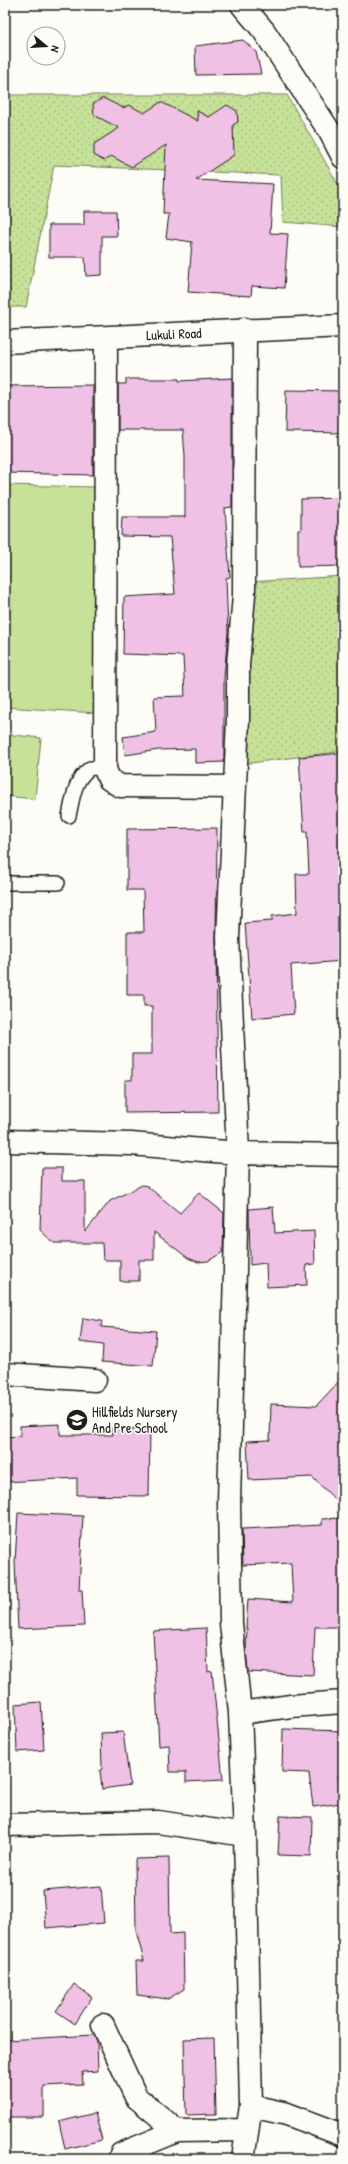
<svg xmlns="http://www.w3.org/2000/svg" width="348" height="2164" font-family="'Patrick Hand',sans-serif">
  <defs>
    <pattern id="park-dots" width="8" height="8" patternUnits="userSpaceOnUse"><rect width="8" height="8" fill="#c6e198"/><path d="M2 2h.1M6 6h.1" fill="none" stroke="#aac082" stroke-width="1.8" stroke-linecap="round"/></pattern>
  </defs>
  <rect width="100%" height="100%" fill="#fdfcf7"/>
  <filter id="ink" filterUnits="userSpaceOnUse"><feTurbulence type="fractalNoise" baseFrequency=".025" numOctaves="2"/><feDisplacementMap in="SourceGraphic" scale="8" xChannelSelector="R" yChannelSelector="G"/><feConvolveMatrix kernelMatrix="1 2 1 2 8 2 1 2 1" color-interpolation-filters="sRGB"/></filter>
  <g filter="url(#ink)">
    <path fill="url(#park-dots)" stroke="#717e5a" d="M5,95H287L343,193V227L283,222L281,175L54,165L26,307H5Z
      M343,576V751L235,765L249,582Z"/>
    <path fill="#c6e198" stroke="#717e5a" d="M5,485L95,487L96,713L5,707Z
      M5,734L41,738L35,799L5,796Z"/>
    <path fill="#f0c1e4" stroke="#1c1c1c" d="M243,40L256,52L261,74L196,75L195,46Z
      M103,98L123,108L129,105L144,113L161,102L198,121L197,111L209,117L227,105L237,111L238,122L233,125L234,155L196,180L273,184L270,233L288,234L284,288L252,286L251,296L188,292L192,242L166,238L169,214H163L166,145L132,167L111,156L104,161L94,155V144L119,128L94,115L93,104Z
      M84,211H116L117,236H102V275L86,276L85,257H49V225H84Z
      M232,378V507L225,508L230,577L226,578L228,632L224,678V762L195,763V749L159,750L125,755L123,737L156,732L154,697L185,696L183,656L123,654L124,597L175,594L170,537L121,536L122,517H185V456L183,430H118V384H126V379H179V381Z
      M93,385V475L5,473V386Z
      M286,390L343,391V433L285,432Z
      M343,498V566L298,567V530H301V499Z
      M343,753V961L291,965L294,1014L252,1018L245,923L272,921V916L297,913L296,874H309L307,832H304L299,757Z
      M217,828L216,939L218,1112L125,1113V1080H132V1054H152V1006H144V995H127V932H144L143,890H127V829Z
      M42,1168H62V1181H85V1232L110,1201L142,1185L147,1186L180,1213L199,1193L224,1213L223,1252L208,1261L198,1262L188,1258L154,1232V1260H139V1281H120V1260H103L102,1243H54L40,1230Z
      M273,1207L275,1233L314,1231L315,1264L306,1265L307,1285L267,1287L266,1263L250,1265L249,1209Z
      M83,1318L102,1321L101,1327L156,1331L153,1366L102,1362L103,1345L80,1342Z
      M343,1377V1507L312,1477L249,1480L247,1441L270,1440L271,1404L316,1406Z
      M60,1424V1435H113L112,1428L150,1429L149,1496L77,1495V1478L5,1482V1437L20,1436V1426Z
      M18,1513L83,1516L79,1590H82L84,1626L18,1629L15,1562Z
      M343,1518V1627H315L313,1675L248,1672L246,1650L247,1629H246L248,1599L293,1602L291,1563L243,1565L242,1529L322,1525V1519Z
      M206,1628L208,1672L212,1671L223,1780L186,1782V1772H170L169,1745L159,1746L153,1631Z
      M41,1702L44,1750L17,1752L15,1704Z
      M283,1729L343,1731V1775H338L341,1803L313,1807L309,1773L282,1772Z
      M123,1732L130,1785L102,1789L100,1770L102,1769L101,1733Z
      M280,1816L312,1817L311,1856L278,1855Z
      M169,1858L170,1934L183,1933L184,1989L168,1999L137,1995L136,1961H144L136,1931L135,1859Z
      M101,1886L104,1923L46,1928L43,1891Z
      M74,1984L92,1997L75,2024L56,2011Z
      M94,2035L97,2041L98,2071L82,2072L83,2084L44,2086V2117H5V2040Z
      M214,2038L216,2114L186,2115L184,2039Z
      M95,2113L102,2140L65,2149L59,2122Z"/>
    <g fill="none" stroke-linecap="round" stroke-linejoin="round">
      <g stroke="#1c1c1c" stroke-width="16">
        <path id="lane" d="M69,816C73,798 74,780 90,768L105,769
          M5,883H58"/>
      </g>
      <g stroke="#1c1c1c" stroke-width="25">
        <path id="street" d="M242,5L264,31L330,132L343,157
          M245,329L244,595L238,665V719L228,938L238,1153L343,1155
          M106,338L105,769L109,779L120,786L234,787
          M5,1141L131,1144L238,1153L229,1502L231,1623L240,1713L245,1835L251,2106L243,2159
          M5,1374L95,1380
          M240,1713L291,1706L343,1702
          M5,1825L158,1822L245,1835
          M103,2025L136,2097L177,2131L247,2130
          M251,2106L287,2114L343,2135
          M121,2154L177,2131"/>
      </g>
      <g stroke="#1c1c1c" stroke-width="25">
        <g id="secondary">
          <path id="s1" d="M5,342L343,326"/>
        </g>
      </g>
      <use href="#lane" stroke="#fdfcf7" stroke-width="13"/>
      <use href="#street" stroke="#fdfcf7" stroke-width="22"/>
      <use href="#secondary" stroke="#fdfcf7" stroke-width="22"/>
    </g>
  </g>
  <defs>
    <g id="school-disc" transform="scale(1.15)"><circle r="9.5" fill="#1c1c1c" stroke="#fdfcf7"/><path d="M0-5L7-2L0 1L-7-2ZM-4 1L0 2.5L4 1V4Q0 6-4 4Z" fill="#fff"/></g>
  </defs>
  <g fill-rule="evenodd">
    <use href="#school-disc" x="77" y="1420"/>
  </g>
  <g text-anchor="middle" stroke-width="3" stroke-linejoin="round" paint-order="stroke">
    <g font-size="14" fill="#1c1c1c" stroke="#fdfcf7">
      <text dy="5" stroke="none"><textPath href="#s1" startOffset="169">Lukuli Road</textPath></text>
    </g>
    <g font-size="14" fill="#1c1c1c" stroke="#fdfcf7" text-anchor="start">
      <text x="92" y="1417">Hillfields Nursery<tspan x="92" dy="16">And Pre School</tspan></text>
    </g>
  </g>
  <rect width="348" height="2164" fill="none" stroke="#fdfcf7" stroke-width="20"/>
  <rect x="10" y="10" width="328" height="2144" fill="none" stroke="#1c1c1c" stroke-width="1.5" filter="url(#ink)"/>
  <g transform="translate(46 46) rotate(108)"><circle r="19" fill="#fdfcf7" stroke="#a3a29f"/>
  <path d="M0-3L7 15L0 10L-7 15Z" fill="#1c1c1c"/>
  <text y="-6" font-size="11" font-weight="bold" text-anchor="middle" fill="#1c1c1c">N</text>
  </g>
</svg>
